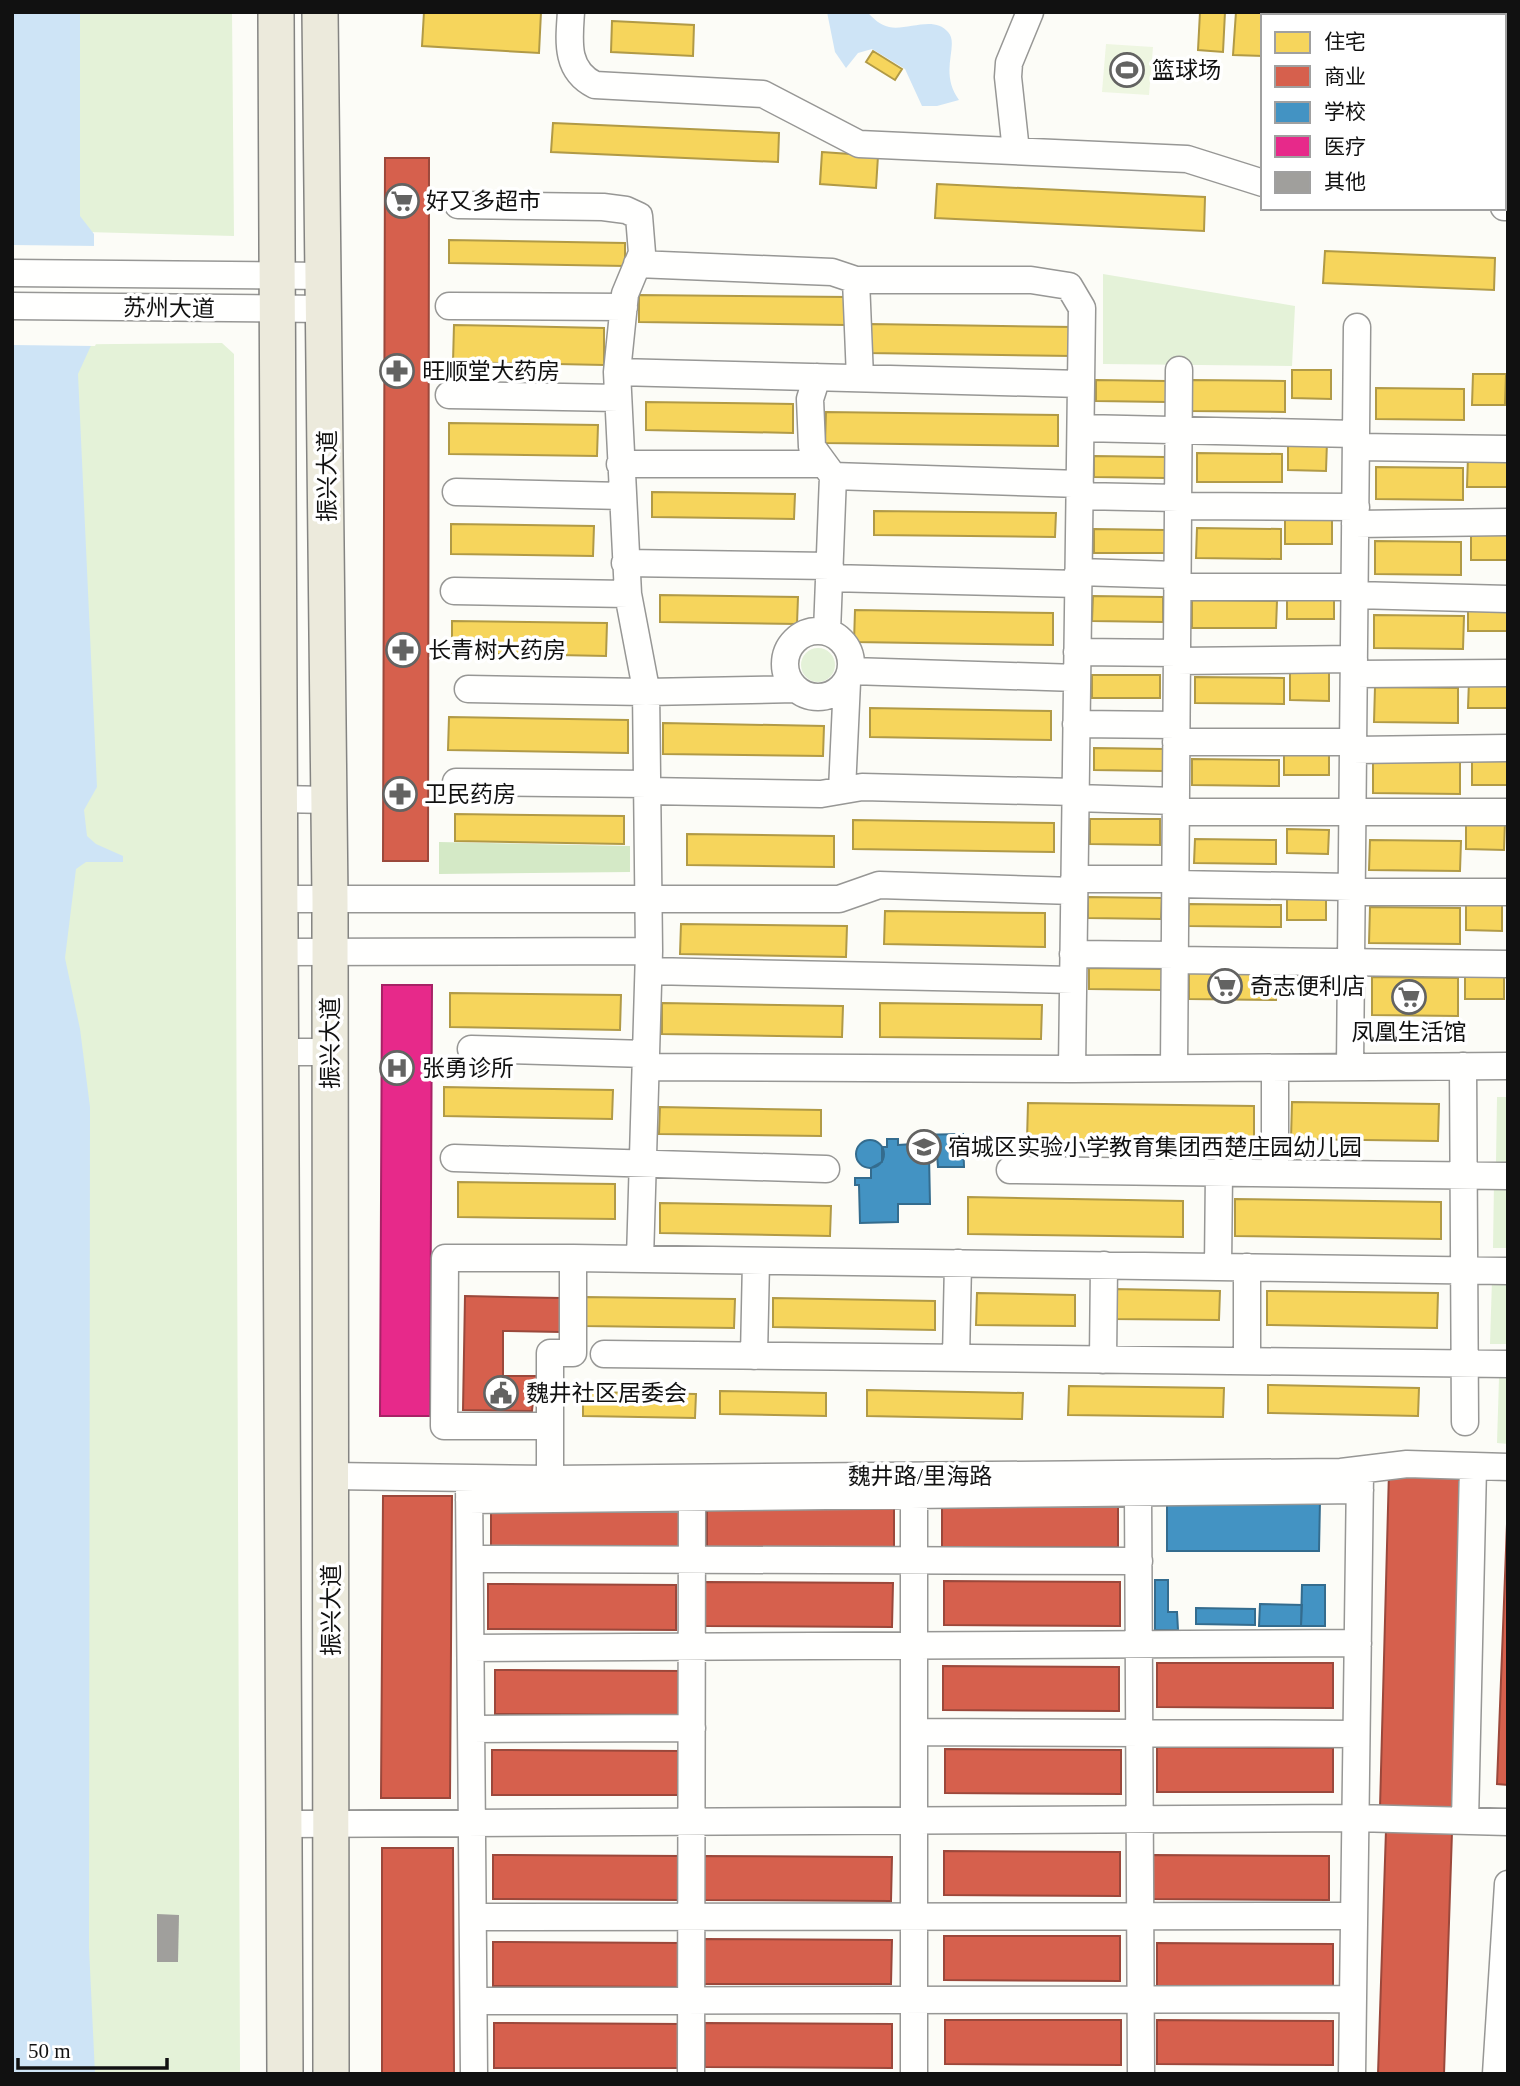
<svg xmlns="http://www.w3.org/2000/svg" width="1520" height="2086" font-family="'Times New Roman','Noto Sans SC',serif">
  <rect width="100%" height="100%" fill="#fcfcf7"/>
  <path fill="#e4f2d8" d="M12,12H232L234,236L12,230Z
    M1103,274L1295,306L1292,366L1103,364Z
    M222,343L234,354L240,2074H12V345Z
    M801 665a17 17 0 1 1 34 0a17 17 0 1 1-34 0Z
    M1497,1097H1508V1163L1496,1162Z
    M1494,1182L1508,1183V1248H1493Z
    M1492,1279H1508V1344H1490Z
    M1499,1378L1508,1379V1444L1497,1443Z"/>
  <path fill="#d4e9c6" d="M439,842L630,846V872L439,874Z"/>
  <path fill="#eef6e1" d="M1106,44L1153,47L1149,95L1102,92Z"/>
  <path fill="#cee4f6" d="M12,12H80V216L94,234V339L78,374L97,787L84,810L87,836L96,844L123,856V862H86L76,869L65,958L80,1029L90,1107L89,1948L95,2074H12Z
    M827,12H867C874,19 880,25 889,27C907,31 934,15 948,32C960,45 938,71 959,100L937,106H922L905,69L872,49L858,53L846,68L835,52Z"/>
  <path fill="#fcfcf7" d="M12,245L98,246V339L95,346L12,345Z"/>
  <path fill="#f6d55c" stroke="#b19a46" stroke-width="2" d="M424,12H541L539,53L422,46Z
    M1200,12H1225L1223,52L1198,50Z
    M1236,12H1267V16H1263V56L1233,55Z
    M612,21L694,25L693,56L611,52Z
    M873,51L902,69L895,80L866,62Z
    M553,123L779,133L778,162L551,152Z
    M822,152L878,156L876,188L820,184Z
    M937,184L1205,197L1204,231L935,218Z
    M449,240L625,243V266L449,263Z
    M1325,251L1495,258L1494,290L1323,283Z
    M639,295L847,297L846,325L639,322Z
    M869,324L1073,327L1072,356L868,353Z
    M454,325L604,328V365L453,362Z
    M1292,370H1331V399L1292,398Z
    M1473,374H1506L1505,405H1472Z
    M1096,380L1166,381V402L1096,401Z
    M1191,380L1285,381V412L1191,411Z
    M1376,388L1464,389V420L1376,419Z
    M646,402L793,404V433L646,430Z
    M826,412L1058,415V446L825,443Z
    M449,423L598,425L597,456L449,454Z
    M1288,442H1327L1326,471L1288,470Z
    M1197,453L1282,454V482H1197Z
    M1094,456L1165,457V478L1094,477Z
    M1468,456H1508V487H1467Z
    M1376,467L1463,468V500L1376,499Z
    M652,492L795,494L794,519L652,517Z
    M874,511L1056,513L1055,537L874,535Z
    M1285,516L1332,517V544H1285Z
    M451,524L594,526L593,556L451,554Z
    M1471,525H1508V560H1471Z
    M1197,528L1281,529V559L1196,558Z
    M1094,529L1165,530V553H1094Z
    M1375,541L1461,542V575L1375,574Z
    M660,595L798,597L797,624L660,622Z
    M1093,596L1163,597V622L1092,621Z
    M1287,596L1334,597V619H1287Z
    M1192,600L1277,601L1276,628H1192Z
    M1468,603H1508V631H1468Z
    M855,610L1053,613V645L854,642Z
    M1374,615L1464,616L1463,649L1374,648Z
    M452,621L607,623L606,656L452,653Z
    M1290,670H1329V701L1290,700Z
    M1092,675H1160V698H1092Z
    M1195,677L1284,678V704L1195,703Z
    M1469,680H1508V708H1468Z
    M1375,687L1458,688V723L1374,722Z
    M870,708L1051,711V740L870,737Z
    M449,717L628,720V753L448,750Z
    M663,723L824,726L823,756L663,754Z
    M1284,744H1329V775H1284Z
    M1094,748L1165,749L1164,771L1094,770Z
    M1472,751H1508V785H1472Z
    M1192,759L1279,760V786L1192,785Z
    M1373,759L1460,760V794L1373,793Z
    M455,814L624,816V844L455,841Z
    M1090,819H1160V845L1090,844Z
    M853,820L1054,823V852L853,849Z
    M1466,821H1505L1504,850L1466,849Z
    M1287,829L1329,830L1328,854L1287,853Z
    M687,834L834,836V867L687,865Z
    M1195,839L1276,840V864L1194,863Z
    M1370,840L1461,841L1460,871L1369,870Z
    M1287,894L1326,895V920H1287Z
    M1088,897L1162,898L1161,919L1088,918Z
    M1466,900L1502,901V931L1466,930Z
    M1189,904L1281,905V927L1188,926Z
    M1370,907L1460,908V944L1369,943Z
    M885,911L1045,913V947L884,944Z
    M681,924L847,926L846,957L680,954Z
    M1465,967L1504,968V999H1465Z
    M1089,968L1163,969V990L1089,989Z
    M1282,970H1329V993L1282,992Z
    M1189,972L1277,973L1276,1000L1189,999Z
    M1372,977L1458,978V1016L1372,1015Z
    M450,993L621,995L620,1030L450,1027Z
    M662,1003L843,1006L842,1037L662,1034Z
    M880,1003L1042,1005L1041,1039L880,1037Z
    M444,1087L613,1090L612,1119L444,1116Z
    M1292,1102L1439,1104L1438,1141L1291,1139Z
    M1028,1103L1254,1106V1143L1027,1140Z
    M660,1107L821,1110V1136L659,1134Z
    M458,1182L615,1184V1219L458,1217Z
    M968,1197L1183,1201V1237L968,1234Z
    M1235,1199L1441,1202V1239L1235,1236Z
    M660,1203L831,1206L830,1236L660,1233Z
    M1113,1289L1220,1291L1219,1320L1112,1319Z
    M1267,1291L1438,1293L1437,1328L1267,1325Z
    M977,1293L1075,1295V1326L976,1325Z
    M585,1297L735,1299L734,1328L584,1326Z
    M773,1298L935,1301V1330L773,1327Z
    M1268,1385L1419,1388L1418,1416L1268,1413Z
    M1069,1386L1224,1388L1223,1417L1068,1415Z
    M867,1390L1023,1393L1022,1419L867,1416Z
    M720,1391L826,1393V1416L720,1414Z
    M583,1392L696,1394L695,1418L583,1416Z"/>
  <path fill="#d6604d" stroke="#9b483b" stroke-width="2" d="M385,158H429L428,861H383Z
    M465,1296L560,1298V1332L503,1331V1376H537V1401H533L532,1411L463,1410Z
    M1389,1471L1462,1473L1454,1810L1380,1808Z
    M383,1496H452L450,1798H381Z
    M1508,1498V1785L1497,1784Z
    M942,1502L1118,1503V1547H942Z
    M491,1504L679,1505V1549H491Z
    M707,1504L894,1505V1550L707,1549Z
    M944,1581L1120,1582V1626L944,1625Z
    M705,1582L893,1583L892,1627L705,1626Z
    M488,1584L676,1585V1630L488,1629Z
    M1157,1663H1333V1708L1157,1707Z
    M943,1666L1119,1667V1711L943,1710Z
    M495,1670L682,1671V1715L495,1714Z
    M1157,1747L1333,1748V1792H1157Z
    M945,1749L1121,1750V1794L945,1793Z
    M492,1750L679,1751V1795H492Z
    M1386,1830L1452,1832L1444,2074H1378Z
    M382,1848H453L454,2074H382Z
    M944,1851L1120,1852V1896L944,1895Z
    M493,1855L680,1856V1900L493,1899Z
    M1153,1855L1329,1856V1900L1153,1899Z
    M704,1856L892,1857L891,1901L704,1900Z
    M944,1936H1120V1981L944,1980Z
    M704,1939L892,1940L891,1984H704Z
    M493,1942L680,1943V1987L493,1986Z
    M1157,1943L1333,1944V1988H1157Z
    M945,2020H1121V2065L945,2064Z
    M1157,2020L1333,2021V2065L1157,2064Z
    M494,2023L681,2024V2068H494Z
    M705,2023L892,2024V2068L705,2067Z"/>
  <path fill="#4393c3" stroke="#346c8e" stroke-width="2" d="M963,1134L964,1167H938L937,1154H929L930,1204H898V1222L860,1223L859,1185H855V1178H871V1168L882,1162V1147H887V1139H898V1145L913,1144V1135Z
    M856 1154a14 14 0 1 1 28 0a14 14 0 1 1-28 0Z
    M1167,1501H1320L1319,1551H1167Z
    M1155,1580H1168V1612H1177L1178,1630H1155Z
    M1302,1585H1325V1626H1301Z
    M1260,1604L1302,1605L1301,1626H1259Z
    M1196,1608L1255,1609V1625L1196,1624Z"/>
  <path fill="#e7298a" stroke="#a72266" stroke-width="2" d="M382,985H432L430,1416H380Z"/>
  <path fill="#a09f9c" d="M157,1914L179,1915L178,1962H157Z"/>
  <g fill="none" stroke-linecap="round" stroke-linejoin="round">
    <g stroke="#979795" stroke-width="29">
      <path id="minor" d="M571,12C569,41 565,70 595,85L763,94L859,144L1187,159L1263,183
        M1504,33H1508
        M1016,151L1008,77L1009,63L1030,12
        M458,205L603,207L626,210L639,216L642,253L625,294L617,372L628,594L646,689L649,951L640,1259
        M1504,207H1508
        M637,264L832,272L856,280H1031L1069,286L1082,308L1072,1069
        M12,273L325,276
        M856,280L860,378
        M12,306L325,309
        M449,306L624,307
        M617,372L1081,384
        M817,377L810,399L812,447L831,473
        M449,395L618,398
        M1081,428L1356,434
        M1356,447L1508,449
        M620,464H824
        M456,492L622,496
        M1080,496L1178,498
        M1178,506L1356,507
        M1355,524L1508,522
        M625,563L830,566
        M1078,572L1177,575
        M829,578L1078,584
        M1177,587H1355
        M454,591L628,594
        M1355,595L1508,599
        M785 664a33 33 0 1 1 66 0a33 33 0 1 1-66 0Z
        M827,632L833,476L1080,484
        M1077,652L1177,653
        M1177,661L1354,659
        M851,671L1077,678
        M1354,674L1508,673
        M468,689L646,692L796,689
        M1076,724L1176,725
        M1176,742H1353
        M1353,750L1508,748
        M456,782L647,784
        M842,790L847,682
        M647,791L821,794L862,787L1075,792
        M1075,798L1176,801
        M278,799L329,800
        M1176,812H1508
        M1074,879H1175
        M1175,884L1352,887
        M1352,892H1508
        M279,899H839L879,885L1074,891
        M279,952L649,951
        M1073,954L1175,955
        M1175,960L1508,964
        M649,971L1073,980
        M471,1049L646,1054
        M279,1052H330
        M1463,1066L1465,1422
        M646,1067L1072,1069L1508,1066
        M1350,1067L1357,327
        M1174,1068L1179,370
        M454,1158L826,1169
        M1010,1170L1508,1176
        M1275,1173V1068
        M573,1258V1353H550V1426H444L445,1258H573L1508,1271
        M1218,1267L1219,1172
        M1247,1267V1361
        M604,1354L1508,1364
        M754,1356L756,1261
        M956,1358L958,1263
        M1103,1360L1104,1265
        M331,1476L550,1479L1341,1472L1407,1464L1508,1467
        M550,1479V1426
        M469,1484L474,2074
        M1138,1493L1141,2074
        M914,1495V2074
        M469,1500L1360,1490
        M470,1559L1139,1561
        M471,1648L1358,1643
        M471,1729L692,1728
        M914,1732L1356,1734
        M1465,1821L1473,1467
        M284,1824L1355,1818L1508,1822
        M473,1917L1354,1916
        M474,2001L1353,1999
        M691,2074L692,1498
        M1352,2074L1360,1474
        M1496,2074L1508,1884"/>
    </g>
    <g stroke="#848482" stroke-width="38">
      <path id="major" d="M276,12L285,2074
        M320,12L330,899L331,2074"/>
    </g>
    <use href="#minor" stroke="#fffffe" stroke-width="26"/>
    <use href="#major" stroke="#eceadc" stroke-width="35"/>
  </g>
  <defs>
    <g id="stadium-ring" transform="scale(1.75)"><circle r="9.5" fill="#fff" stroke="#636362" stroke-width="1.5"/><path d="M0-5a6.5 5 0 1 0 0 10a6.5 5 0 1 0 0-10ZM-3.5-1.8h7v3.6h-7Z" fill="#636362"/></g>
    <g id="supermarket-ring" transform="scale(1.75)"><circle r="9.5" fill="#fff" stroke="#636362" stroke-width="1.5"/><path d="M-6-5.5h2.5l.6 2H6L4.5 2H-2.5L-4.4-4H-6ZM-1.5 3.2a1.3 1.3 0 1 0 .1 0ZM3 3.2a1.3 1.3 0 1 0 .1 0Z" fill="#636362"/></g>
    <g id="pharmacy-ring" transform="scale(1.75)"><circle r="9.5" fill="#fff" stroke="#636362" stroke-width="1.5"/><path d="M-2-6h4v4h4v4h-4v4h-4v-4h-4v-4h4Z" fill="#636362"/></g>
    <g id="hospital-ring" transform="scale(1.75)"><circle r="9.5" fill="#fff" stroke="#636362" stroke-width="1.5"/><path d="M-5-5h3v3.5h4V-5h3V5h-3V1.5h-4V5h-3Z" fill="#636362"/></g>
    <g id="school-ring" transform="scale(1.75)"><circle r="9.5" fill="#fff" stroke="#636362" stroke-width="1.5"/><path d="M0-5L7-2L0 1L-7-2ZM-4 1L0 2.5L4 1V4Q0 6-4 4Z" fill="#636362"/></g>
    <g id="civic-ring" transform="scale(1.75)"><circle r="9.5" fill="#fff" stroke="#636362" stroke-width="1.5"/><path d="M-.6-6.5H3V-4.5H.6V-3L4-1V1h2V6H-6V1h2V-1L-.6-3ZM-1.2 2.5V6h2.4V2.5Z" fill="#636362"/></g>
  </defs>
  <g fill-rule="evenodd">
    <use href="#stadium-ring" x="1127" y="70"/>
    <use href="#supermarket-ring" x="402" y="201"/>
    <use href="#pharmacy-ring" x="397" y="371"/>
    <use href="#pharmacy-ring" x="403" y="650"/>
    <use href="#pharmacy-ring" x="400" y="794"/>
    <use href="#supermarket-ring" x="1225" y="986"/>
    <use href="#supermarket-ring" x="1409" y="997"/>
    <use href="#hospital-ring" x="397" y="1068"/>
    <use href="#school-ring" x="924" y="1147"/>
    <use href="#civic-ring" x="501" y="1393"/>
  </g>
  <g text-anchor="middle" stroke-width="7" stroke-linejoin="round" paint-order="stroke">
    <g font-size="23" fill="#111" stroke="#fff" text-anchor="start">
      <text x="1152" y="78">篮球场</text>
      <text x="426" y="209">好又多超市</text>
      <text x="422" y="379">旺顺堂大药房</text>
      <text x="428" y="658">长青树大药房</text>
      <text x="424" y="802">卫民药房</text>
      <text x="1250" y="994">奇志便利店</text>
      <text x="1409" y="1040" text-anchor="middle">凤凰生活馆</text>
      <text x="422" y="1076">张勇诊所</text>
      <text x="948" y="1155">宿城区实验小学教育集团西楚庄园幼儿园</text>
      <text x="526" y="1401">魏井社区居委会</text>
    </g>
    <g font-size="23" fill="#111" stroke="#fff">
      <text transform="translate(169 308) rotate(1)" y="8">苏州大道</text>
      <text transform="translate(327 476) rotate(-90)" y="8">振兴大道</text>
      <text transform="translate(330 1043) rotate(-90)" y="8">振兴大道</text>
      <text x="920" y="1484">魏井路/里海路</text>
      <text transform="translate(331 1610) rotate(-90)" y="8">振兴大道</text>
    </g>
  </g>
  <rect width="1520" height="2086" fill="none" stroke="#111111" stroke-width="28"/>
  <rect x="1261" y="14" width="245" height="196" fill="#ffffff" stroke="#a0a0a0" stroke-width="2"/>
  <rect x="1275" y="32" width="35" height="21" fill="#f6d55c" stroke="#a0a0a0" stroke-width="2"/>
  <text x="1324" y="49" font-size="21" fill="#111111">住宅</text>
  <rect x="1275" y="66" width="35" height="21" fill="#d6604d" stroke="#a0a0a0" stroke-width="2"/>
  <text x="1324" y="84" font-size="21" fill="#111111">商业</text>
  <rect x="1275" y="102" width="35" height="21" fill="#4393c3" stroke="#a0a0a0" stroke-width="2"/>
  <text x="1324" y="119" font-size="21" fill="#111111">学校</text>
  <rect x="1275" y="136" width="35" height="21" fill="#e7298a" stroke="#a0a0a0" stroke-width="2"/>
  <text x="1324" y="154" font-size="21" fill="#111111">医疗</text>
  <rect x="1275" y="172" width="35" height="21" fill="#a09f9c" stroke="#a0a0a0" stroke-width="2"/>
  <text x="1324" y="189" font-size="21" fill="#111111">其他</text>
  <path d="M18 2058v10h149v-10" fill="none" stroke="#111111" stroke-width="3.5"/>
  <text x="28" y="2058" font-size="21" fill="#111111" stroke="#ffffff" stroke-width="5" paint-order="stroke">50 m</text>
</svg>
